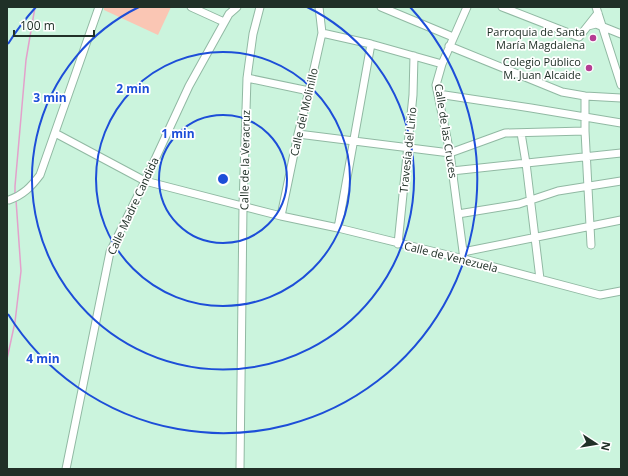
<svg xmlns="http://www.w3.org/2000/svg" width="628" height="476" font-family="'Open Sans',sans-serif">
  <rect width="100%" height="100%" fill="#cbf4dd"/>
  <path fill="#fac6b4" d="M104,7H171L158,35L104,10Z"/>
  <g fill="none" stroke-linecap="round" stroke-linejoin="round">
    <path stroke="#e3a0cb" stroke-width="1.5" d="M15,194V186L26,60L35,7
      M7,359L15,322L21,271L16,200"/>
    <g stroke="#91b9a3" stroke-width="9">
      <path id="minor" d="M191,7L224,22
        M381,7L453,37
        M502,7L579,37L598,13
        M596,7L621,85
        M588,26L596,24L621,34
        M322,33L371,44L442,64
        M449,46L562,92L585,96L621,98
        M247,78L309,91
        M438,94L531,108L621,123
        M585,96V131L591,245
        M55,133L145,181L281,216L338,228L464,259L600,295L621,291
        M521,133L526,163L540,279
        M298,134L450,153L505,133L585,131
        M452,171L621,153
        M9,200C23,195 31,187 40,175L99,7
        M458,214L519,204L558,191L621,181
        M281,216L298,134L309,91L322,33L319,7
        M338,228L371,44
        M398,244L413,95L414,56
        M463,252L621,220
        M464,259L450,153L436,85L442,64L467,7
        M66,469L110,252L145,181L189,86L229,14L237,7
        M240,469L243,206L247,78L253,34L260,7"/>
    </g>
    <use href="#minor" stroke="#fff" stroke-width="7"/>
  </g>
  <g fill="none" stroke="#1d4ed8" stroke-width="2">
    <circle cx="223" cy="179" r="64"/>
    <circle cx="223" cy="179" r="127"/>
    <path d="M307 7A191 191 0 1 1 139 7"/>
    <path d="M8 44A254 254 0 0 1 36 7M410 7A254 254 0 1 1 8 314"/>
  </g>
  <g fill="#b53d93" stroke="#fff" stroke-width="1.5">
    <circle cx="593" cy="38" r="4"/>
    <circle cx="589" cy="68" r="4"/>
  </g>
  <g text-anchor="middle" stroke-width="3.5" stroke-linejoin="round" paint-order="stroke">
    <g font-size="11" fill="#203027" stroke="#fff" text-anchor="end">
      <text x="585" y="36">Parroquia de Santa<tspan x="585" dy="13">María Magdalena</tspan></text>
      <text x="581" y="66">Colegio Público<tspan x="581" dy="13">M. Juan Alcaide</tspan></text>
    </g>
    <g font-size="11" fill="#203027" stroke="#fff">
      <text transform="translate(304 112) rotate(-77)" y="4">Calle del Molinillo</text>
      <text transform="translate(446 131) rotate(81)" y="4">Calle de las Cruces</text>
      <text transform="translate(408 150) rotate(-84)" y="4">Travesía del Lirio</text>
      <text transform="translate(245 160) rotate(-89)" y="4">Calle de la Veracruz</text>
      <text transform="translate(133 206) rotate(-65)" y="4">Calle Madre Candida</text>
      <text transform="translate(451 257) rotate(14)" y="4">Calle de Venezuela</text>
    </g>
  </g>
  <circle cx="223" cy="179" r="6" fill="#1d4ed8" stroke="#fff" stroke-width="2"/>
  <g font-size="12" text-anchor="middle" font-weight="bold" fill="#1d4ed8" stroke="#fff" stroke-width="3.5" stroke-linejoin="round" paint-order="stroke">
    <text x="133" y="93">2 min</text>
    <text x="50" y="102">3 min</text>
    <text x="178" y="138">1 min</text>
    <text x="43" y="363">4 min</text>
  </g>
  <rect width="628" height="476" fill="none" stroke="#203027" stroke-width="16"/>
  <g transform="translate(596 444) rotate(102)" stroke="#ffffff" stroke-width="3" paint-order="stroke">
  <path d="M0-3L7 15L0 10L-7 15Z" fill="#203027"/>
  <text y="-6" font-size="11" font-weight="bold" text-anchor="middle" fill="#203027">N</text>
  </g>
  <path d="M14 30v6h80v-6" fill="none" stroke="#203027" stroke-width="2"/>
  <text x="20" y="30" font-size="12" fill="#203027" stroke="#ffffff" stroke-width="3" paint-order="stroke">100 m</text>
</svg>
